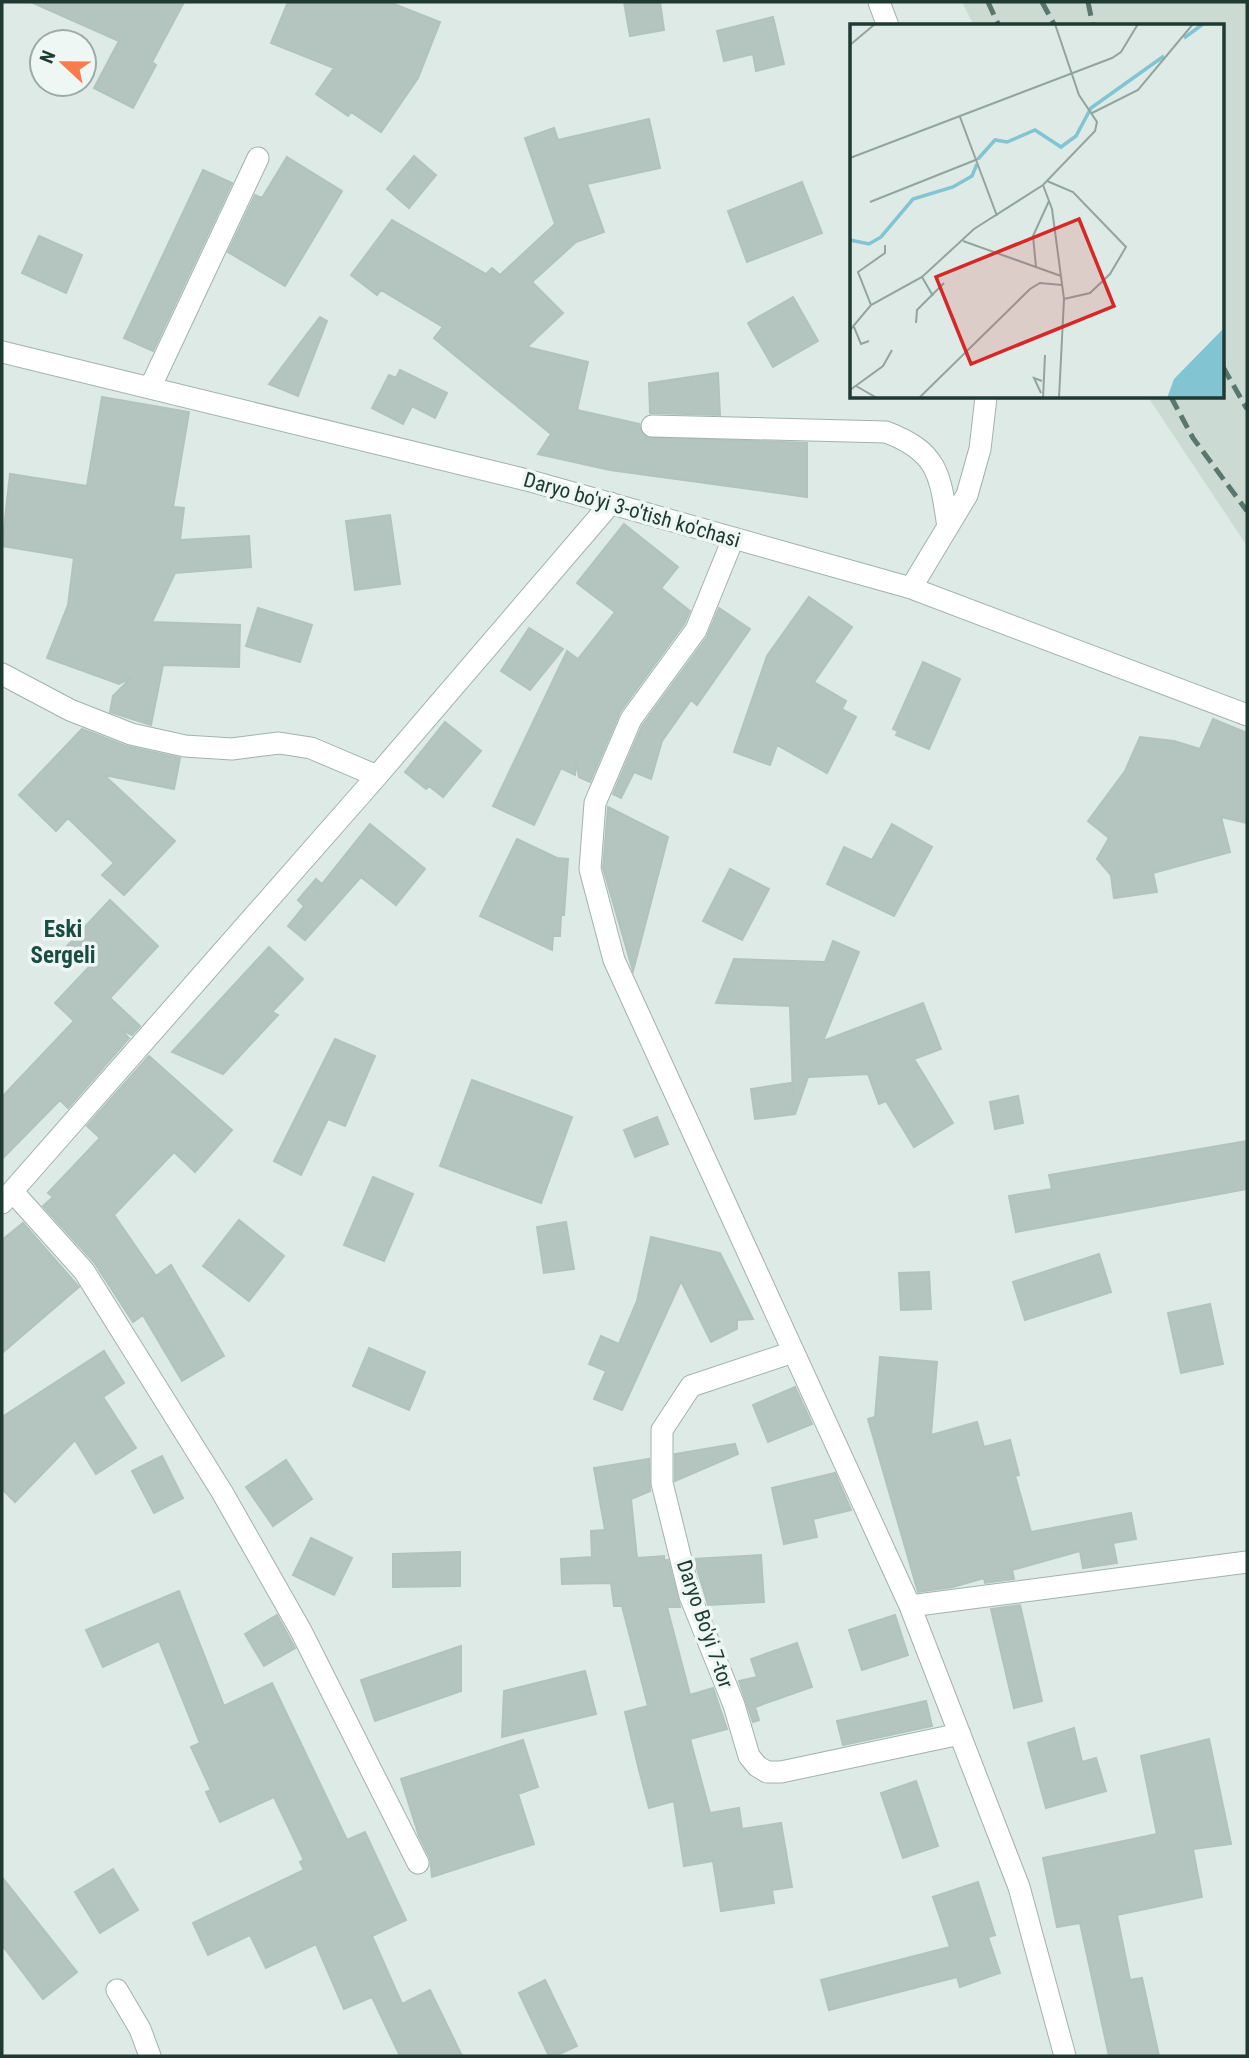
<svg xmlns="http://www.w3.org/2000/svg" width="1249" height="2058" font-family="'Roboto Condensed',sans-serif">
  <rect width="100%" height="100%" fill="#deeae5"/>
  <path fill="#ccdad4" d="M962,2H1247V546L1148,397H1223V26H974Z"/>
  <path fill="#b3c5be" stroke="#b0c4bc" stroke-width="2" d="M31,2H184L152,62L156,65L133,108L94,88L119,41Z
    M288,2H389L440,22L418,78L381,132L351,112L348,116L316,94L334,68L271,43Z
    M624,2H660L664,30L630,36Z
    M773,17L784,64L756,71L753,54L724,61L717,31Z
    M649,119L660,168L587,184L604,232L576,242L532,282L563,313L527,347L588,362L577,410L639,424L646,437L807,443V497L610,470L538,454L551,434L434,338L443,327L381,290L377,295L351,275L392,220L486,274L492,268L500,275L555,224L525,138L554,128L558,140Z
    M414,156L436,175L409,208L387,189Z
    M287,157L342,191L285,286L228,252L255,195L262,198Z
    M203,170L232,183L153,351L124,338Z
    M802,182L822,233L747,262L728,211Z
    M39,236L82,255L66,293L22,273Z
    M793,297L818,341L773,367L748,323Z
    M320,317L327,321L298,396L269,384Z
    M400,370L447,393L435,418L412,406L403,424L372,408L389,375L396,378Z
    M718,373L720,415L650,413L649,383Z
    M102,397L189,412L173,507L184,508L180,540L249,536L251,567L175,573L152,622L240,625L239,667L163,665L151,725L110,712L113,696L132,677L119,684L47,658L68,605L74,558L2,546L10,474L87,486Z
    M390,515L400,584L355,590L346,521Z
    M624,524L678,567L661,588L690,611L684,624L620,712L590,782L579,777L576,762L575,775L561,768L534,825L493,806L567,651L578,659L615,612L577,583Z
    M809,597L852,627L814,682L846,701L842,709L856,717L827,773L777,745L770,765L734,752L767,656Z
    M258,608L312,625L300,662L246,646Z
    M719,608L750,629L697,705L691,700L662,741L651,779L634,772L621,798L613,794L642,726L707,637Z
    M529,628L563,649L530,690L501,671Z
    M923,662L960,679L929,749L896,735L898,731L893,729Z
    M1213,719L1247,733V823L1221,817L1230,852L1153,873L1157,892L1114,898L1111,875L1097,859L1109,838L1088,821L1125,771L1140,737L1174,741L1200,749Z
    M445,722L481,751L443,797L429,786L426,789L405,772Z
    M82,729L126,746L180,758L174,789L104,775L175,841L124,895L102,875L114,863L68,818L56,831L19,795Z
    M608,807L668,837L633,971L603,868Z
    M370,824L425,869L396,905L361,877L305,940L288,926L304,906L298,900L316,879L322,884Z
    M892,824L932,847L894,916L827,884L844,847L872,860Z
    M517,839L557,858L568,859L564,915H561L560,936H553L552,950L480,916Z
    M730,869L769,889L742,940L703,921Z
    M110,900L158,946L110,998L140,1026L132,1035L120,1029L129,1038L68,1108L60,1100L2,1159V1097L74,1021L55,1003L89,967L67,946Z
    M833,941L859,952L823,1041L923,1003L941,1049L914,1059L953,1123L914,1147L886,1101L879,1104L868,1074L808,1077L795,1114L755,1119L751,1089L791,1083L793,1096L790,1006L716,1003L734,959L825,962Z
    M269,947L303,979L272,1012L278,1015L223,1074L172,1052Z
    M335,1039L375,1056L345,1126L328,1119L301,1175L274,1161Z
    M149,1056L232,1130L195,1172L174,1152L114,1215L156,1276L171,1265L224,1356L182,1381L143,1315L133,1322L94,1262L43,1206L53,1197L48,1193L100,1138L87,1126Z
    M472,1080L572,1117L541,1203L440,1166Z
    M1018,1096L1023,1123L995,1129L990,1102Z
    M657,1117L668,1144L635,1157L624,1130Z
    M1247,1141V1189L1016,1232L1009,1196L1052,1189L1049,1175Z
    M373,1177L413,1194L384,1261L344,1245Z
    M239,1220L284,1256L249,1301L203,1266Z
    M566,1222L574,1269L544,1273L537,1227Z
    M23,1223L79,1287L2,1353V1240Z
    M651,1237L720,1253L753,1319L737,1320V1329L711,1342L681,1281L622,1410L594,1399L606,1371L589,1364L601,1336L619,1344L637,1301Z
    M1099,1254L1111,1292L1025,1320L1013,1282Z
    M929,1272L931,1309L901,1310L899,1273Z
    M1210,1304L1223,1364L1181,1373L1168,1313Z
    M369,1348L425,1372L409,1410L353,1386Z
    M104,1351L124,1383L103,1397L136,1448L96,1474L75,1440L15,1502L2,1489V1417Z
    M880,1357L937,1362L931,1435L977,1422L984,1447L1010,1440L1019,1475L1015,1476L1031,1532L1131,1513L1136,1539L1113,1543L1117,1563L1083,1568L1080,1551L1012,1570L1014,1579L985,1583L984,1578L953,1587L918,1592L868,1419L875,1417Z
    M795,1387L812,1424L768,1442L753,1405Z
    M735,1444L738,1454L675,1481V1454Z
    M162,1456L183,1498L154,1513L132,1471Z
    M649,1459L650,1491L631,1499L637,1558L664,1556V1560H668L680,1607H667L690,1695L713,1688L727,1729L690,1739L710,1813L739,1808L742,1829L781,1823L792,1887L772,1890L774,1903L721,1911L713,1861L684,1866L674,1801L649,1808L638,1766L625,1712L648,1706L622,1606H614L611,1583L562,1584L561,1559L592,1557L591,1531L605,1530L594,1468Z
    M286,1460L312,1499L273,1526L246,1487Z
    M835,1473L851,1510L813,1519L817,1537L784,1544L772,1488Z
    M311,1538L352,1558L334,1595L293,1575Z
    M460,1552V1586L393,1587V1554Z
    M761,1555L764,1602L708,1605L694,1559Z
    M179,1591L224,1706L272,1683L347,1840L365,1832L406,1920L372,1936L402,2004L430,1990L462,2056H400L372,1997L344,2009L316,1944L266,1968L250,1935L208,1955L193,1923L304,1870L300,1862L304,1860L274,1797L220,1822L206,1792L211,1790L191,1747L200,1743L159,1641L103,1667L86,1630Z
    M1020,1605L1042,1701L1014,1708L991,1609Z
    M277,1615L295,1648L264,1666L245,1634Z
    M895,1615L908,1655L862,1670L849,1630Z
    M797,1643L812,1687L755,1707L759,1720L753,1722L739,1681L757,1677L751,1659Z
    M461,1646V1691L375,1721L361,1680Z
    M585,1671L596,1714L502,1737L504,1691Z
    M926,1701L932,1726L843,1745L837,1721Z
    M1074,1728L1082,1762L1096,1758L1106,1791L1046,1808L1028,1743Z
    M1209,1739L1231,1844L1193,1849L1202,1897L1117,1915L1130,1980L1142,1978L1159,2056H1109L1080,1923L1057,1927L1043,1858L1157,1834L1141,1756Z
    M523,1740L538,1787L518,1794L534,1844L432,1877L430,1858L419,1836L401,1779Z
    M916,1781L938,1846L903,1858L881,1793Z
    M113,1869L138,1910L100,1933L75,1892Z
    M2,1877L77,1972L43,1999L2,1945Z
    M978,1882L995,1935L988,1937L1000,1973L960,1987L957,1977L829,2010L821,1980L950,1947L933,1897Z
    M545,1980L577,2046L555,2056H549L519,1993Z"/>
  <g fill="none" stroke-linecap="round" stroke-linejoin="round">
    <g stroke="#a1b2ac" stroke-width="23">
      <path id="minor" d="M879,2L888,26
        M2,352L527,480L911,588L1247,715
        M150,388L258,158
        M652,426L886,432C939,452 940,475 948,527
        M733,539L696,630L631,719L595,803L590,869L614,960L910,1606L1019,1887L1065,2056
        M911,588L967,495L980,449L986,397
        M2,674L70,710L131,734L185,746L232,749L279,743L311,748L377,776
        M13,1192L84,1271L222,1492L301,1631L418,1863
        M2,1203L377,776L611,503
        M793,1352L691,1386L662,1430V1483L690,1596L734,1705L749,1756L757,1766L767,1772H781L960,1734
        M910,1606L1247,1562
        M117,1990L140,2029L150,2056"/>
    </g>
    <use href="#minor" stroke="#fff" stroke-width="21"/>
    <path stroke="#59766f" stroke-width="5" stroke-dasharray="14 7" stroke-linecap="butt" d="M988,2L999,26
      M1042,2L1055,26
      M1088,2L1093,26
      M1223,367L1247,409
      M1171,397L1193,438L1247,511"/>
  </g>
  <g text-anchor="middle" stroke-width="7" stroke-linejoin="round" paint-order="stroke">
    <g font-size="21" fill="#1f3a33" stroke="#eef7f3">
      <text transform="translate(632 510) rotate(16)" y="7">Daryo bo'yi 3-o'tish ko'chasi</text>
      <text transform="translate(705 1624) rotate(71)" y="7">Daryo Bo'yi 7-tor</text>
    </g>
    <g font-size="23" font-weight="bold" fill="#1a4c42" stroke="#eef7f3">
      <text x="63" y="937">Eski<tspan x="63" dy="26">Sergeli</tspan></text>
    </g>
  </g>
  <g transform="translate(850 24)">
    <rect width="374" height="374" fill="#deeae5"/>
    <path d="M374,304V374H317L324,355Z" fill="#82c4d2"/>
    <path fill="none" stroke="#82c4d2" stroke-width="3.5" d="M334,14L353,0M128,135L145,116L157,118L185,106L211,123L226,112L241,84L314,32M0,216L19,220L31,213L63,175L103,163L122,152L127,140"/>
    <path fill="none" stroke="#92a49e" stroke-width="2" d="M0,21L25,0M242,89L288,66L343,0M110,93L147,192M0,134L262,34L271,28L288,0M197,157L223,168L276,223L260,250L240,269L214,275M193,161L202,185L214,275L209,374M20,178L128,135M113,217L211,252M186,243L183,212L199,177M72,253L83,272M21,281L8,248L35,229V221M66,299L67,286L94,259M4,303L11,320L19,317M0,306L21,281L72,253L124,205L193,161L245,107L247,98L229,71L205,0M6,362L27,374M0,366L33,342L42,326M191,369L184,354L192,357M69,374L180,265L190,259L212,261M193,374L195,331"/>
    <path fill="#d62828" fill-opacity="0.15" stroke="#d62828" stroke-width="3.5" d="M229,195L264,282L121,340L86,253Z"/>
    <rect width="374" height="374" fill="none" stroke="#1f3a33" stroke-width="3.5"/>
  </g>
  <rect width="1249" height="2058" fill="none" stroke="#1f3a33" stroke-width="7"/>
  <g transform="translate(63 63) rotate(292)"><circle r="33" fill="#eef7f3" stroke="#9baba6" stroke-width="2"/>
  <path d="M0-5L12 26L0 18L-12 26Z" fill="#f77d4f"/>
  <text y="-10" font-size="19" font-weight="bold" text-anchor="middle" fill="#1f3a33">N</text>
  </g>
</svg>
